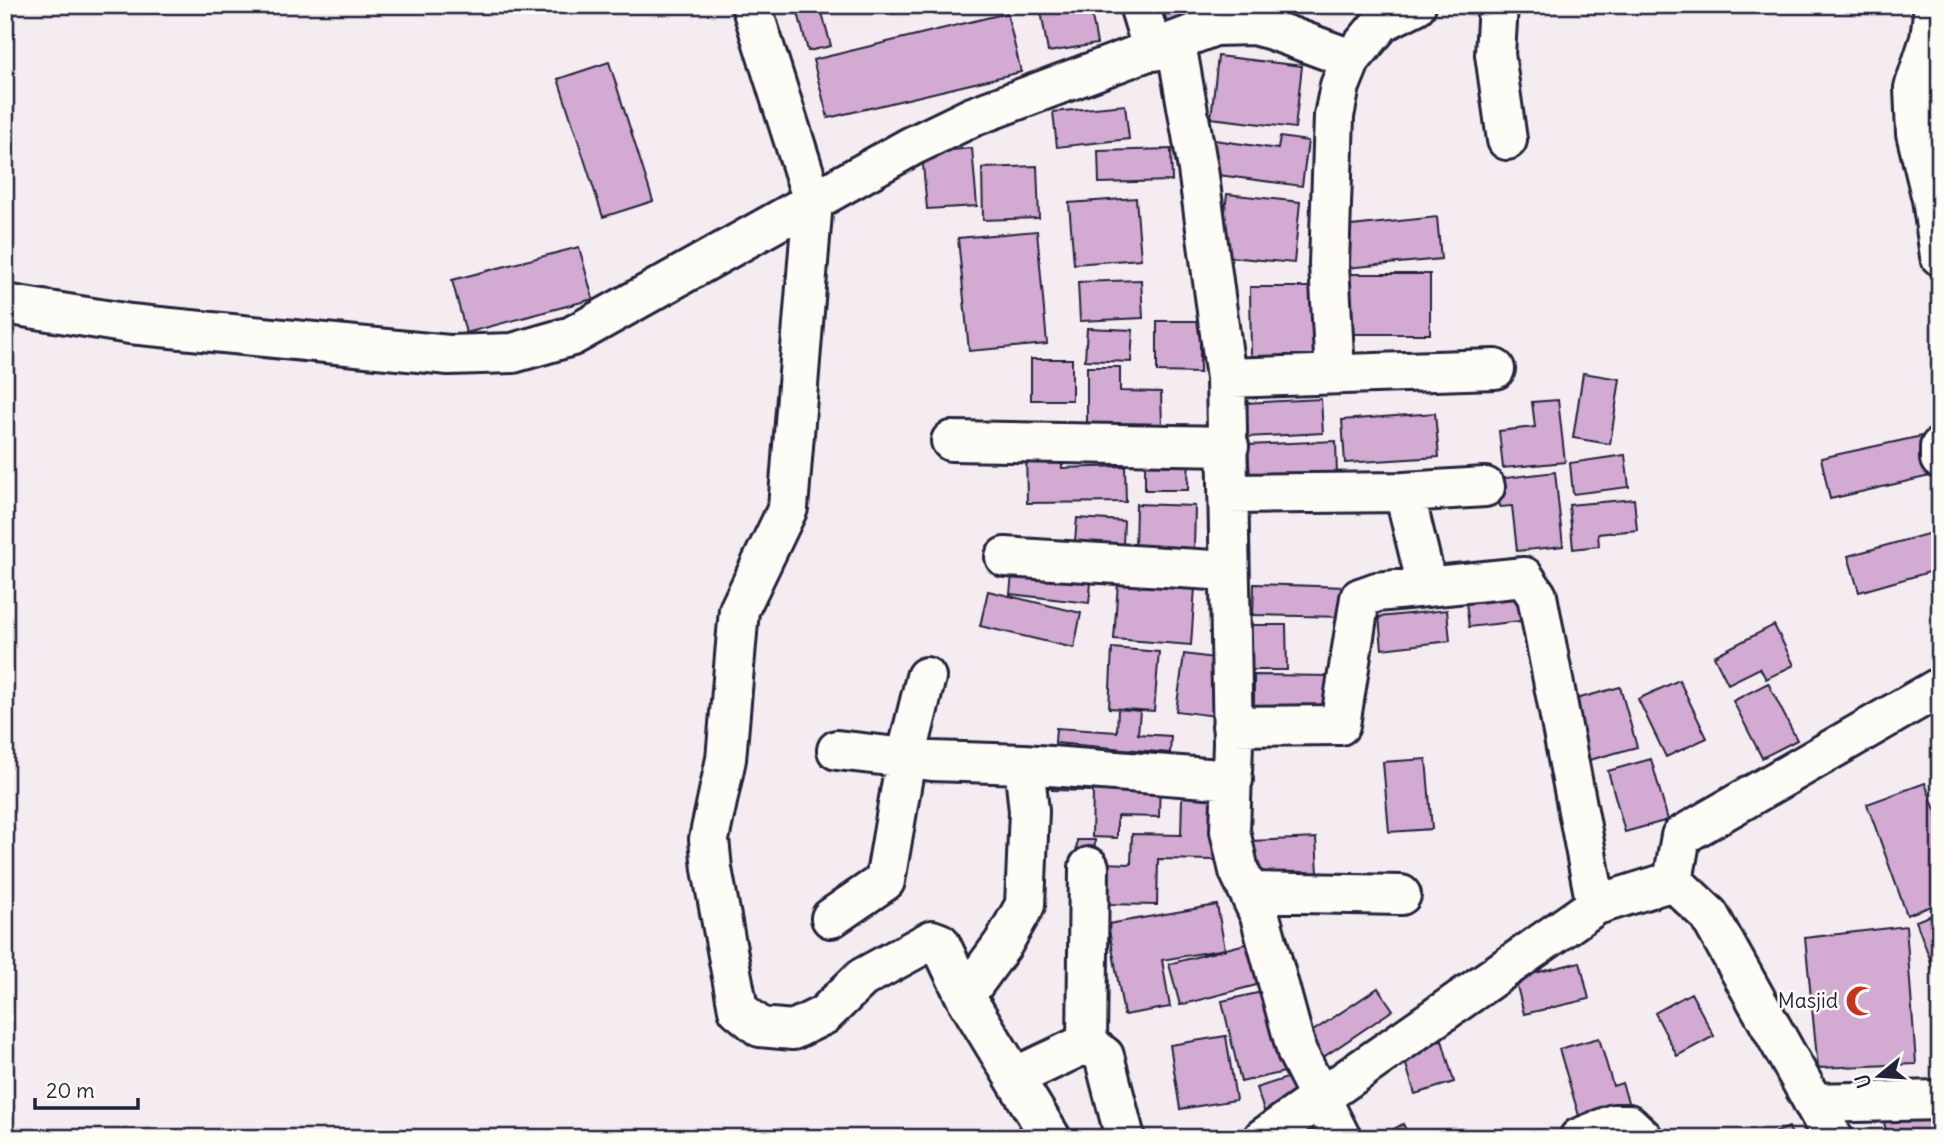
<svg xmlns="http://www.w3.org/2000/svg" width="1945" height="1143" font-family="Delius,sans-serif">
  <rect width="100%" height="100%" fill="#f4ecf0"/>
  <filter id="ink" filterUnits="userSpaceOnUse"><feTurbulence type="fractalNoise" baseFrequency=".0143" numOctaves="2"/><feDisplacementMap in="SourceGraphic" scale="14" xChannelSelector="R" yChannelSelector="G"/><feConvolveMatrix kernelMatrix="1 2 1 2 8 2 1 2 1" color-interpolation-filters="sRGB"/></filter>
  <g filter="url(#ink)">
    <path fill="#d2aad2" stroke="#22223b" stroke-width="2" d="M796,5H820L831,46L808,51Z
      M1040,5H1090L1097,44L1048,52Z
      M1162,5H1211L1212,10L1167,23Z
      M1007,13L1021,72L828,118L813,60Z
      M1218,56L1302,66L1295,128L1211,118Z
      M609,62L653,201L603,217L558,79Z
      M1125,105L1129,139L1057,147L1053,112Z
      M1280,137L1308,141L1302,186L1210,174L1214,140L1278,149Z
      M972,148L977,206L927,209L922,153Z
      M1171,149L1172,181L1099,183L1098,151Z
      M1037,166L1039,218L983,220L982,168Z
      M1227,194L1300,202L1294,263L1220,256Z
      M1136,198L1141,259L1074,264L1069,203Z
      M1437,217L1441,259L1346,268L1342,227Z
      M1037,231L1047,344L969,351L958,238Z
      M579,247L593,299L466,333L452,280Z
      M1343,274H1430V334H1344Z
      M1141,280L1143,318L1080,321L1078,282Z
      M1250,287H1315V356H1251Z
      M1157,321H1200V373L1157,372Z
      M1087,328L1133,330L1131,362L1085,360Z
      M1031,359H1072V400H1031Z
      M1087,367H1120V391L1161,392L1162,426L1087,425Z
      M1583,373L1620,379L1610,444L1573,438Z
      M1321,399L1323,433L1246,437L1244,403Z
      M1558,400L1565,462L1503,468L1499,431L1535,427L1532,402Z
      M1435,413L1439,457L1345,463L1342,420Z
      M1922,436L1930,476L1830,499L1821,458Z
      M1336,441L1337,476L1250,480L1248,445Z
      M1061,447L1062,468L1125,466L1126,502L1027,503L1026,449Z
      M1145,450H1189L1188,490H1145Z
      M1625,455L1629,487L1573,494L1570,463Z
      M1555,472L1563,546L1517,551L1512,506L1500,507L1497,479Z
      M1634,499L1637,530L1598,534L1599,546L1573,549L1569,505Z
      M1136,504L1195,506L1194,551L1135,549Z
      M1077,518L1124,521L1123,545L1075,541Z
      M1938,531L1940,569L1859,592L1848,556Z
      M1013,564L1092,573L1089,603L1010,594Z
      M1119,568L1196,573L1191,645L1114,639Z
      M1254,584L1348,587L1347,617L1253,615Z
      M1525,586L1529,620L1469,627L1465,593Z
      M988,591L1081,613L1074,648L980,626Z
      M1447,610L1450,641L1382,649L1379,617Z
      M1245,625H1286L1287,670H1246Z
      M1774,625L1794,665L1766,679L1760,668L1728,684L1714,656Z
      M1112,648L1159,652L1154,711L1109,708Z
      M1184,654L1222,659L1215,716L1176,711Z
      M1254,675L1331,676L1330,715L1254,713Z
      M1679,680L1707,738L1666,757L1638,699Z
      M1768,683L1797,740L1762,758L1733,701Z
      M1620,687L1637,747L1586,761L1569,701Z
      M1118,709L1140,711L1138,734L1171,736L1170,753L1055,743L1056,728L1117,732Z
      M1426,759L1432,829L1389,832L1383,762Z
      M1651,759L1668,820L1625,832L1608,771Z
      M1052,772L1160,775L1159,817L1117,816V838L1092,837L1093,791L1052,790Z
      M1925,783L1940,823V903L1907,915L1867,804Z
      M1182,797H1216L1215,860L1158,859L1157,905L1103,904V863L1131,864L1132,834L1181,835Z
      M1316,838L1318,873L1252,876L1250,841Z
      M1077,840H1095L1094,862L1076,861Z
      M1217,905L1225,949L1162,960L1170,1007L1124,1015L1108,924Z
      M1940,912V986L1916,921Z
      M1906,926L1916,1064L1818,1068L1805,938Z
      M1257,941L1268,982L1180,1005L1169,964Z
      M1580,962L1589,999L1524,1014L1515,978Z
      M1378,988L1393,1010L1316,1062L1301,1039Z
      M1275,989L1293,1070L1241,1082L1222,1001Z
      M1691,993L1714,1036L1677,1056L1655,1013Z
      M1226,1036L1236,1100L1180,1109L1170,1045Z
      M1599,1038L1613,1086L1622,1083L1629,1105L1580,1119L1559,1049Z
      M1442,1040L1454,1082L1415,1094L1402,1052Z
      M1293,1076L1304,1109L1268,1121L1256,1088Z
      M1925,1104L1934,1138H1888L1882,1115Z
      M1403,1124L1410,1138H1378Z
      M1789,1127L1793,1138H1762Z"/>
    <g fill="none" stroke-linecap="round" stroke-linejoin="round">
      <g stroke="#22223b" stroke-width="44">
        <path id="minor" d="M751,5L813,201L788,508L739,610L726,759L709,839L712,869L738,1009L760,1027L793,1030L824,1015L862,978L932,940L940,943L965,996
          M1139,5L1153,51
          M1498,5L1495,54L1507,140
          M1934,5L1930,39L1914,88L1916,133L1932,199L1940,256
          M1176,43L1198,169L1226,378L1233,743L1230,831L1239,871L1260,916L1297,1052L1341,1138
          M5,304L130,324L449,355L513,353L572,336L912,146L972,117L1215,26L1253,25L1272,30L1351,59L1382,22L1416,5
          M1335,374L1329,264L1334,116L1340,86L1351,59
          M1226,378L1495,369
          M951,441L1229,446
          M1940,447V459
          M1404,492L1427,586
          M1228,494L1404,492L1485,487
          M1005,557L1229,571
          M1232,726L1340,725L1360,598L1377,592L1524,577L1537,596L1596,905
          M837,750L932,761L1024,764L1029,811L1025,905L1003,944L965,996L1051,1138
          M1024,764L1233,780
          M1673,881L1681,836L1940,687
          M1250,892L1401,895
          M831,918L885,881L906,758L926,677
          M1087,1043L1104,1056L1125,1138
          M1015,1077L1087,1043L1089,867
          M1813,1103L1940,1100
          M1263,1138L1596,905L1673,881L1709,915L1833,1138
          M1579,1138L1614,1124H1628L1643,1138"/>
      </g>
      <use href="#minor" stroke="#fdfcf7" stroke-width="38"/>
    </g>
  </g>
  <defs>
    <g id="mosque-bare" transform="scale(2.415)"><path d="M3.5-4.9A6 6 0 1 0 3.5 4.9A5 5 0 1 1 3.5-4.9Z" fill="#c8321e" stroke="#fdfcf7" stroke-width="2.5" paint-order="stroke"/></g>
  </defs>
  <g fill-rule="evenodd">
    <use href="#mosque-bare" x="1861" y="1001"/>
  </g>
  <g text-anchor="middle" stroke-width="5" stroke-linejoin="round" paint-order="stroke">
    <g font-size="21" fill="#22223b" stroke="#fdfcf7" text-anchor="end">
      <text x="1838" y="1008">Masjid</text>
    </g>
  </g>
  <rect width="1945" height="1143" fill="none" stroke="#fdfcf7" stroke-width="28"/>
  <rect x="14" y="14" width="1917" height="1115" fill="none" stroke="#22223b" stroke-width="2.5" filter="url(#ink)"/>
  <g transform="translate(1879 1076) rotate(252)" stroke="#fdfcf7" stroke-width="5" paint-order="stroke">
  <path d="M0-5L12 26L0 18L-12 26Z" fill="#22223b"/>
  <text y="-10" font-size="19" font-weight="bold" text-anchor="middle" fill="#22223b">U</text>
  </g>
  <path d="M35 1098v10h103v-10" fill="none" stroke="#22223b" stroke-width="3.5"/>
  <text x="46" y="1098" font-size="21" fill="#22223b" stroke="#fdfcf7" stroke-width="5" paint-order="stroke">20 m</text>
</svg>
